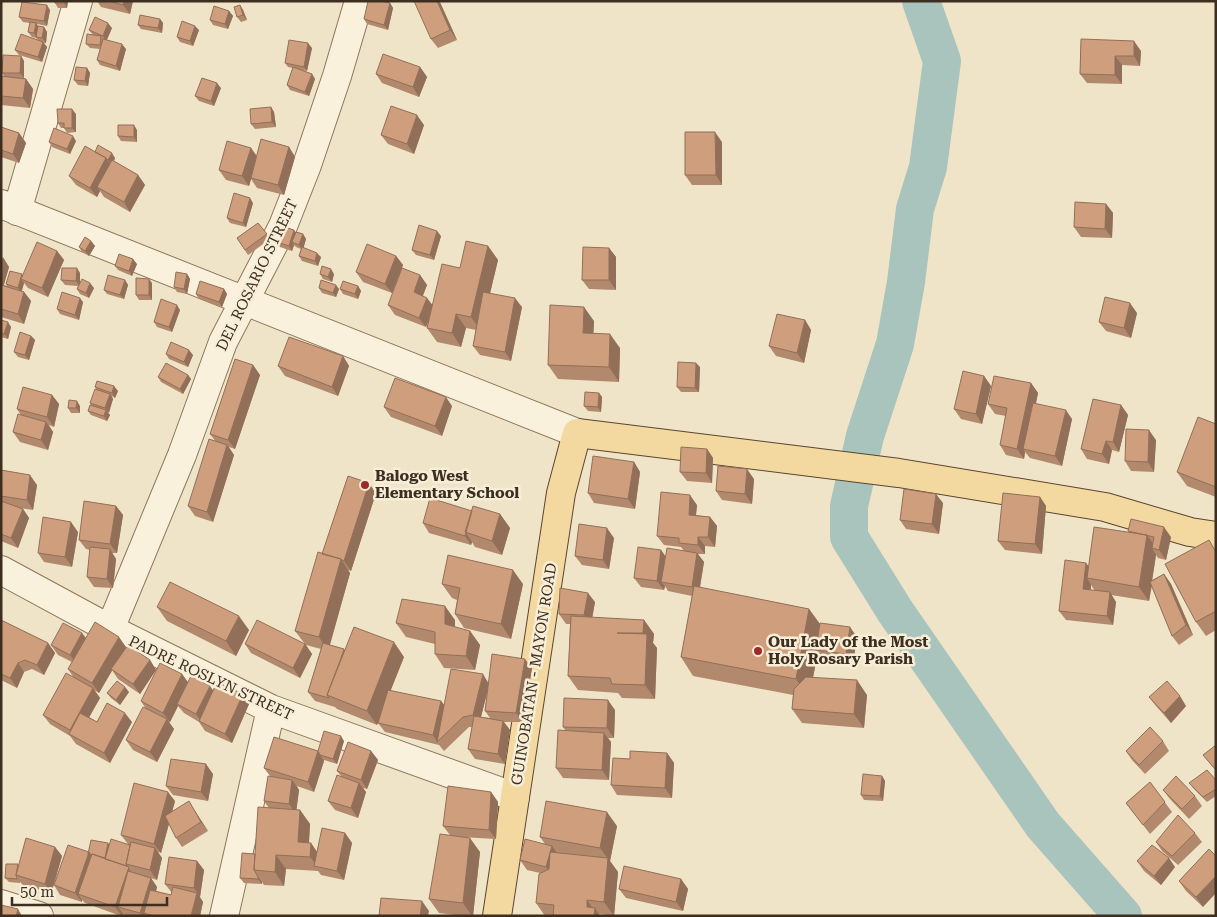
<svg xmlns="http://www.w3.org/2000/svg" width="1217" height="917" font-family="'Roboto Serif',serif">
  <rect width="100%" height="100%" fill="#f0e4c8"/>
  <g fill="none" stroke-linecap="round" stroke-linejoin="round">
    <path stroke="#a9c4bc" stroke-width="38" d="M921,1L942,61L928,167L915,209L906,282L895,344L865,436L849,506V537L895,611L1043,825L1123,916"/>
    <g stroke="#8d765c" stroke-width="30">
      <path id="minor" d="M1,204L577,433
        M17,211L78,1
        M1,570L110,629L271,709L515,797
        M110,629L182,455L223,342L283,226L307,165L337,76L359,1
        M1,904L39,916
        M224,916L271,709"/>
    </g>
    <g stroke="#5b4430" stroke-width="30">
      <path id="major" d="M497,916L561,493L577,433L899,473L1105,507L1190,532L1216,536"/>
    </g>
    <use href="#minor" stroke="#faf1dc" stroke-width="28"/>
    <use href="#major" stroke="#f3d9a0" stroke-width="28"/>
  </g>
  <path fill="#b2896c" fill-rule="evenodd" d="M68,1L67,8H58L55,3Z
    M97,1H133L130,14L101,7Z
    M439,1L457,40L438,48L431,39Z
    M390,3L393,8L388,30L367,24L364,19Z
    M240,5L243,10L247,20L241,22L237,17Z
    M50,10L47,26L37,24L38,26L44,27L47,32L46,43H44L47,47L42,62L19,55L15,50L38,40L36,38L32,37L28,32L30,23L23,22L19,17Z
    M229,11L233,16L228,29L213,25L210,20Z
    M160,19L163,23L162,33L141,29L138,25Z
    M112,28L107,40L126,49L120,71L100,65L97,60L100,49L90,48L86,44L93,35L89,30Z
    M199,30L193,46L180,42L177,37Z
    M1081,39L1141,51L1140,66L1122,65V84L1087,83L1080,74Z
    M312,48L307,71L301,70L312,74L315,79L309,96L290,90L287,85L293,68L288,67L285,63Z
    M21,56L24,61V78L26,79L33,89L30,108L1,105V76H4L2,73Z
    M420,67L427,77L419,97L382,83L376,74Z
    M87,68L90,73L88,86L78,85L74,80Z
    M221,88L214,106L199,101L195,96Z
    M271,107L274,112L276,127L255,129L251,124Z
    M76,114V132L67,133L64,128H61L58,123Z
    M424,125L414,154L388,144L381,135Z
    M1,127L19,133L26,143L19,163L1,157Z
    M137,130V142L121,141L118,136Z
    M76,141L70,154L52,147L49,142Z
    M722,142V185H692L685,175Z
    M289,147L295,157L284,195L257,188L251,179L249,186L226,180L219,170L251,148L257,156Z
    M95,152L115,158L114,161L138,175L145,185L130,212L104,197L100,191L97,197L76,185L69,176Z
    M253,203L246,227L230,223L227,218Z
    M1106,204L1113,213L1112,238L1081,237L1074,227Z
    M258,223L270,239L248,255L237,238Z
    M296,232L303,234L306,239L303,248L321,257L318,266L302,261L299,256L301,249L296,247L294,245L292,251L280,247L277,242Z
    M441,236L434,260L416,255L412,250Z
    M91,241L95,246L89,256L82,252L79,247Z
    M488,246L498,260L490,293L522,307L511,361L480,355L473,346L476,330L466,328L461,347L437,342L427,328L428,321L426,327L395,315L388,305L420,275L427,285L423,296L432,305L460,268Z
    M609,248L616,257V290L589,289L582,280Z
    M57,251L64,260L48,297L28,288L24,283L22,291L24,292L31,301L24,324L1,317V257L9,267L4,285L7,286L6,284L23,276Z
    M396,256L403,265L392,293L363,282L356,272Z
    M137,264L132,276L118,270L115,266Z
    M80,273V284L94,288L89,298L80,294L77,289L78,286L65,285L61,280Z
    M187,274L190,279L187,294L177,292L174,287Z
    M320,274H334L332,282L323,279Z
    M125,280L128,285L124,299L107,294L104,290Z
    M152,283V300H139L136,295Z
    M358,286L361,291L358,299L343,294L340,289Z
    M319,288L339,289L336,297L322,293Z
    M224,289L227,294L222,307L199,299L196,294Z
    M83,302L79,320L60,314L57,309Z
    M180,310L172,332L157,327L154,322Z
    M1137,313L1131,338L1106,331L1099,322Z
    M1,320L11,327L8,339L1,337Z
    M805,320L811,330L804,363L776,356L769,346Z
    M594,321L593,333L620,348L619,382L558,379L548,365Z
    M31,336L35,340L29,360L18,357L14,352Z
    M166,354L193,355L188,367L169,359Z
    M343,356L349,366L338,396L285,376L278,366Z
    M253,365L260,375L235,449L229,447L234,455L213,522L195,516L188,506L216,442L210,434Z
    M700,367L699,392H681L677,387Z
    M188,375L191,379L183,394L161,382L158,377Z
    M984,376L991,386L982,424L961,419L954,409Z
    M1031,383L1038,393L1036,403L1072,419L1062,466L1030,458L1025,452L1024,459L1006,455L1000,445L1006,416L995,414L988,404Z
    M95,387L118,391L115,398L112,396L113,399L108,413L110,415L107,421L91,415L88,411L91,405L90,403L97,390Z
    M599,393L602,397L601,412L588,411L584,406Z
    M52,395L59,404L54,427L49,425L53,432L48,450L20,442L13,432L21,415L17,409Z
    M1121,405L1128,415L1119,452L1112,450L1109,464L1087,459L1081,449Z
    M80,406V413H71L68,408Z
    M452,406L442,436L391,417L384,407Z
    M1216,424V497L1187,486L1177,472Z
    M1156,440L1154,472L1131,471L1125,461Z
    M707,449L713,458L712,483L687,481L680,472Z
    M634,462L640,472L635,509L594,503L588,493Z
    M1,470L37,485L33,510L20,508L23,509L29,518L18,548L1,541Z
    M754,479L752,504L722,500L716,491Z
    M376,493L351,571L348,570L350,573L330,645L344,649L345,650L404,657L390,691L441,701L444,705L489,683L532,668L523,722H504L510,730L505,764L475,759L468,749L472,727H469L444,751L439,745L385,732L378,723L380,718L377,725L337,709L335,707L315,701L308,692L321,649L306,645L312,654L300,678L251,653L245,644H305L295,631L322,554ZM488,690L485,711L490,718L481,717Z
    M1040,497L1046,506L1042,554L1005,550L998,541Z
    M943,503L939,534L906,529L900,520Z
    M697,505L696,515L710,517L717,526L715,547L705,546V554H698L704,562L700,588L809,609L820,624L857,637L853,664L823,659L818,652L813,677L867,695L864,728L802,723L792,709L793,695L693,676L681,657L692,596L668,591L665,586L664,590L641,587L634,578L661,550L665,556L684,551L681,547L664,545L657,536Z
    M116,506L123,515L117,553H112L116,559L113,588L94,587L87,577L90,550L86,549L79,540Z
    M472,511L500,514L510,528L502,555L475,547L472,542L471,545L429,533L423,523Z
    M1128,531L1171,537L1166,560L1158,558L1156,555L1152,580L1164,574L1171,584L1193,635L1179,645L1172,636L1152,586L1149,601L1111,595L1116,602L1113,625L1066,620L1059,611L1086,563L1088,566L1129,532ZM1091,585L1095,591L1091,590Z
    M78,532L72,567L44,562L38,553Z
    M614,538L609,569L582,565L575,556Z
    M1216,549V630L1206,636L1196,622Z
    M442,584H523L511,639L464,628L455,614L457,600L452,598Z
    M595,602L592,618L644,620L654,634L653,643L657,648L655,699L622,698L618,693L578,690L568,676L570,624H566L559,614Z
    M157,607L249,630L236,656L167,621Z
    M1,620L48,643L55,653L44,675L32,669L24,672L17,688L1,680Z
    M455,620V627L470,631L480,645L475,670L444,668L435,654V644L406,637L396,623Z
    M82,633L86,638L126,647L122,654L150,660L156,670L140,694L118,679L112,670L99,693L94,690L100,698L89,717L97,722H132L110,763L76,744L70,736L50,724L43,715L74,678L68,669L72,662L58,655L51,645Z
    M182,674L188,682L213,690L249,704L232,743L205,731L199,722L184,713L178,706L170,722H168L174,729L157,762L133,750L126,740L146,709L141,701Z
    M129,692L120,705L111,698L107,693Z
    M1149,697L1186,706L1171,723L1156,706Z
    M615,710L614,738H608L611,742L609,780L563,778L556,768L566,731L563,727Z
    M344,741L337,764L324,760V761L314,792L297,786L299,790L296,810H300L310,824L309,843H311L317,852L345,833L352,843L344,880L321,875L318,871L286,869L284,886L264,885L262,882V884L244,883L240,878L255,854L269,808L264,801L270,776L264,768L318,751Z
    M1163,741L1169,751L1145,774L1132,760L1126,751Z
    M1216,745V771L1203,755Z
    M371,751L378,760L367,789L363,788L366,792L358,818L335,810L328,801L341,776L337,771Z
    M667,753L674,763L672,798L617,795L611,785L630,759Z
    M213,774L208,801L173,795L166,786Z
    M882,776L885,781L883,801L864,800L861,795Z
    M1216,780V796L1207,802L1193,788L1189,783Z
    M1150,782L1172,812L1150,834L1126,803Z
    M1163,790L1195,796L1202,806L1189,819L1170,799Z
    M491,792L498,802L496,839L461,837L480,852L473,916H462L439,913L429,899L450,835L443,826Z
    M175,801L172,812L195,811L208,831L182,847L176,838L169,824L161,853L158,852L162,858L157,880L151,878L157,887L156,891L171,895L172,893L165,884L197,861L204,870L200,897L203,902L200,916H124L123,914L122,916H121L85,903L82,900V902L60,895L54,885L51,893L23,885L20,882V883L9,882L5,878L19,866L55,847L62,856L54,885L89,852L109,846L128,844L121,835Z
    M617,826L610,861L618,872L614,916L599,914L600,916H545L536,903L540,873L527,870L520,860L545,844L540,837Z
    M1195,833L1202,842L1178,865L1162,851L1156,842Z
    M1209,849L1203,907L1186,891L1179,881Z
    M1137,861L1175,867L1161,885L1144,871Z
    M681,879L688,889L683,911L626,898L619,889Z"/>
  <path fill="#916f58" d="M64,1H68L67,8L64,3Z
    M124,1H133L130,14L123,5Z
    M437,1L440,2L457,40L450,30Z
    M390,3L393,8L388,30L384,25Z
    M47,5L50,10L47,26L44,21Z
    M240,5L243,10L247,20L243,15Z
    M229,11L233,16L228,29L225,24Z
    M160,19L163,23L162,33L158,28Z
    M36,23L39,28L37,38L34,33Z
    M108,23L112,28L106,41L103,36Z
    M195,26L199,30L193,46L190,41Z
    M44,27L47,32L46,43L42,38Z
    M1134,41L1141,51L1140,66L1134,56Z
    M43,42L47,47L42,62L38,57Z
    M308,43L312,48L307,71L304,67Z
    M122,44L126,49L120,71L116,66Z
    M21,56L24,61V78L20,73Z
    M1115,56L1122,65V84L1115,75Z
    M420,67L427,77L419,97L413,87Z
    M87,68L90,73L88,86L85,81Z
    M312,74L315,79L309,96L305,92Z
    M26,79L33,89L30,108L23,98Z
    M217,83L221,88L214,106L211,101Z
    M271,107L274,112L276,127L272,122Z
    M72,109L76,114V132L72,128Z
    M417,115L424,125L414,154L407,144Z
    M134,125L137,130V142L134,137Z
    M715,132L722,142V185L716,175Z
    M19,133L26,143L19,163L13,154Z
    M73,136L76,141L70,154L67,149Z
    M289,147L295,157L284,195L278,185Z
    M251,148L257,157L249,186L242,176Z
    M112,153L115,158L112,165L108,160Z
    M106,158L113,168L97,187L100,191L97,197L90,188Z
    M138,175L145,185L130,212L124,202Z
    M250,198L253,203L246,227L243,223Z
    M1106,204L1113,213L1112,238L1105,229Z
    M294,230L298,235L292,242L294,245L292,251L289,246Z
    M437,231L441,236L434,260L430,255Z
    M303,234L306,239L303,250L299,245Z
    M91,241L95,246L89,256L85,251Z
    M488,246L498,260L481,331L471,317Z
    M609,248L616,257V290L609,280Z
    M57,251L64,260L48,297L42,288Z
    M317,253L321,257L318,266L315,261Z
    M396,256L403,265L392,293L385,284Z
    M3,257L9,267L1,294V262Z
    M133,259L137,264L132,276L129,271Z
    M77,268L80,273V286L76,281Z
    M331,269L334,274L332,282L328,277Z
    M22,274L25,279H21L24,283L21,293L18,288Z
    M187,274L190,279L187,294L184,289Z
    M420,275L427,285L420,302L414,292Z
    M149,279L152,283V300L149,295Z
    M125,280L128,285L124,299L120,295Z
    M90,283L94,288L89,298L86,293Z
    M336,285L339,289L336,297L333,293Z
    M358,286L361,291L358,299L355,294Z
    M224,289L227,294L222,307L219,302Z
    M24,292L31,301L24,324L18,314Z
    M80,298L83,302L79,320L75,315Z
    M427,298L434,307L426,327L419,318Z
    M515,298L522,307L511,361L505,352Z
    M1130,303L1137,313L1131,338L1124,328Z
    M177,305L180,310L172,332L169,327Z
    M584,307L594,321L593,347L583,333Z
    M456,314L466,328L461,347L452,333Z
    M805,320L811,330L804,363L797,353Z
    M8,322L11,327L8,339L4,334Z
    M610,334L620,348L619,382L609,367Z
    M31,336L35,340L29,360L25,355Z
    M189,350L193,355L188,367L184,362Z
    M343,356L349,366L338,396L332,387Z
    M696,363L700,367L699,392L695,388Z
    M253,365L260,375L235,449L228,440Z
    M188,375L191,379L183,394L180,389Z
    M984,376L991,386L982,424L976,414Z
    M1031,383L1038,393L1026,450L1023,449L1025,452L1024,459L1017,449Z
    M114,386L118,391L115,398L112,393Z
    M599,393L602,397L601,412L598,407Z
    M110,394L113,399L109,413L105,408Z
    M52,395L59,404L54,427L47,417Z
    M446,397L452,406L442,436L435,426Z
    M77,401L80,406V413L76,408Z
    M1121,405L1128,415L1119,452L1113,442Z
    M106,410L110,415L107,421L104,416Z
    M1066,410L1072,419L1062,466L1055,456Z
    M46,422L53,432L48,450L41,440Z
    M1149,430L1156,440L1154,472L1148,462Z
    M1106,441L1112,450L1109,464L1102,454Z
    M227,445L234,455L213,522L207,512Z
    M707,449L713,458L712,483L706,473Z
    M634,462L640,472L635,509L628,499Z
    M747,469L754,479L752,504L745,494Z
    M30,475L37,485L33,510L27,500Z
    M369,483L376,493L351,571L344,561Z
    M936,494L943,503L939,534L932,524Z
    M690,495L697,505L695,524L689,515Z
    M1040,497L1046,506L1042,554L1035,544Z
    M116,506L123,515L117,553L110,544Z
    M23,509L29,518L18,548L11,538Z
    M500,514L510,528L502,555L492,541Z
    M710,517L717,526L715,547L708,537Z
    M71,522L78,532L72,567L65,557Z
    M1164,527L1171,537L1166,560L1159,550Z
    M607,528L614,538L609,569L603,560Z
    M466,533L472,542L471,545L465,536Z
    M1147,535L1157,549L1152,548L1156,555L1149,601L1139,587Z
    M698,537L705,546V554L698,545Z
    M110,549L116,559L113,588L107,579Z
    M661,550L668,560L661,582L665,586L664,590L657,581Z
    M697,553L704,562L698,597L692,587Z
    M341,559L350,573L328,651L319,637Z
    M1086,563L1093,572L1087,578L1091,585L1090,599L1083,589Z
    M513,570L523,584L511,639L501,624Z
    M1164,574L1171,584L1193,635L1186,625Z
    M1110,592L1116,602L1113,625L1107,616Z
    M588,593L595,602L591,625L584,615Z
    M445,606L455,620V639L445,624Z
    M809,609L822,627L816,650L818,652L809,698L796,679Z
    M239,616L249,630L236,656L226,641Z
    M644,620L654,634L653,643L657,648L655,699L645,685L647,638L643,633Z
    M850,627L857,637L853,664L846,654Z
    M470,631L480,645L475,670L466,656Z
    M82,633L89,643L77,665L70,655Z
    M119,637L126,647L99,693L92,683Z
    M394,642L404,657L377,725L367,711Z
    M48,643L55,653L44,675L37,665Z
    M305,644L312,654L300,678L293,668Z
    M525,659L532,668L523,722L516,713Z
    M150,660L156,670L140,694L133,684Z
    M18,663L24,672L17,688L10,678Z
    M182,674L189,684L177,704L178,706L170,722L163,713Z
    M483,674L489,684L479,725L473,715Z
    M857,680L867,695L864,728L854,714Z
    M210,686L217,696L203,724L196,714Z
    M125,687L129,692L120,705L116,700Z
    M93,688L100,698L77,739L75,738L70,730Z
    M243,694L249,704L232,743L225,734Z
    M1180,696L1186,706L1171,723L1164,713Z
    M608,700L615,710L614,738L607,728Z
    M441,701L448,710L437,741L433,735Z
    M125,713L132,722L110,763L104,753Z
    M167,719L174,729L157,762L150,752Z
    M503,721L510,730L505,764L498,754Z
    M604,733L611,742L609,780L602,770Z
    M341,736L344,741L337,764L333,759Z
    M318,751L324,761L314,792L308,782Z
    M371,751L378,760L367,789L361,780Z
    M667,753L674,763L672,798L665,788Z
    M206,764L213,774L208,801L201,792Z
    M882,776L885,781L883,801L880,796Z
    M292,780L299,790L296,814L289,804Z
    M359,783L366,792L358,818L351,808Z
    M168,792L175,801L161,853L154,844Z
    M491,792L498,802L496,839L489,830Z
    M189,801L195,811L208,831L201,822Z
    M300,810L310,824L308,856L298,842Z
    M607,812L617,826L610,861L618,872L614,916L604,902L608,859L600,848Z
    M345,833L352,843L344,880L337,871Z
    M470,838L480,852L473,916H472L463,903Z
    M108,843L111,848L106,860L105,858Z
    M311,843L321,858L317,866L310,857Z
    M552,846L559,856L553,876L546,867Z
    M55,847L62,856L51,893L45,884Z
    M155,848L162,858L157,880L150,870Z
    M89,852L96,862L78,894L82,900V902L75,893Z
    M276,855L286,869L284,886L275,872Z
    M1169,858L1175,867L1161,885L1154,876Z
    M197,861L204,870L200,897L194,888Z
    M127,866L135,877L118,907L123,914L122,916L115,907Z
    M1216,876V893L1203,907L1196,897Z
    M258,877L262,882V884L258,879Z
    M151,878L157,887L150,915L144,913L146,916H142L140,913Z
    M681,879L688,889L683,911L676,902Z
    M197,893L203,902L200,916H191Z
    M587,900L594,910L595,908L600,916H593L587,907Z
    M422,901L429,911L428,916H420Z
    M18,909L22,916H16Z"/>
  <path fill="#cf9f7d" stroke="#916f58" d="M55,1H64V3H55Z
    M109,1H124L123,5Z
    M368,1H381L390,3L384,25L364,19Z
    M414,1H437L450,30L431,39Z
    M22,2L47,5L44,21L19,17Z
    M240,5L243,15L237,17L234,7Z
    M214,6L229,11L225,24L210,20Z
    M140,15L160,19L158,28L138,25Z
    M95,17L108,23L103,36L89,30Z
    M182,21L195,26L190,41L177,37Z
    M30,22L36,23L34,33L28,32Z
    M38,26L44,27L42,38L36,37Z
    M21,34L43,42L38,57L15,50Z
    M87,34L101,36L100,45L86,44Z
    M103,39L122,44L116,66L97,60Z
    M1081,39L1134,41V56H1115V75L1080,74Z
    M289,40L308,43L304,67L285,63Z
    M383,54L420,67L413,87L376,74Z
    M3,55L21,56L20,73H2Z
    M76,67L87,68L85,81L74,80Z
    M293,67L312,74L305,92L287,85Z
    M1,76L26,79L23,98L1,96Z
    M202,78L217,83L211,101L195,96Z
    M391,106L417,115L407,144L381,135Z
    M271,107L272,122L251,124L250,109Z
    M57,109H72V128H64V123H58Z
    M118,125H134V137L118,136Z
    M1,127L19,133L13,154L1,150Z
    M54,128L73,136L67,149L49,142Z
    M685,132H715L716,175H685Z
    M261,139L289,147L278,185L251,178Z
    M227,141L251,148L242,176L219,170Z
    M98,145L112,153L108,160L106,158L95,152Z
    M85,146L106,158L90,188L69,176Z
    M112,160L138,175L124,202L97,187Z
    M234,193L250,198L243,223L227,218Z
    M1075,202L1106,204L1105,229L1074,227Z
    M258,223L267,234L245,250L237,238Z
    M419,225L437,231L430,255L412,250Z
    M282,226L294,230L289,246L277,242Z
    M296,232L303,234L299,245L292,242Z
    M85,237L91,241L85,251L79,247Z
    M466,241L488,246L471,317L456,314L452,333L427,328L442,264L460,268Z
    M37,242L57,251L42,288L21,279Z
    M367,244L396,256L385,284L356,272Z
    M302,247L317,253L315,261L299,256Z
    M583,247L609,248V280H582Z
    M119,254L133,259L129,271L115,266Z
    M322,266L331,269L328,277L320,274Z
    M62,268H77L76,281L61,280Z
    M402,268L420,275L414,292L427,298L419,318L388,305Z
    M10,271L22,274L18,288L6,284Z
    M176,272L187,274L184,289L174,287Z
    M108,275L125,280L120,295L104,290Z
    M136,278L149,279V295H136Z
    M82,279L90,283L86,293L77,289Z
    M321,280L336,285L333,293L319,288Z
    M200,281L224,289L219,302L196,294Z
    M343,281L358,286L355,294L340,289Z
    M1,285L24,292L18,314L1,309Z
    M62,292L80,298L75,315L57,309Z
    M483,292L515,298L505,352L473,346Z
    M1105,297L1130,303L1124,328L1099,322Z
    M161,299L177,305L169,327L154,322Z
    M550,305L584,307L583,333L610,334L609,367L548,365Z
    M777,314L805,320L797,353L769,346Z
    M1,320L8,322L4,334L1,333Z
    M20,332L31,336L25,355L14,352Z
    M289,337L343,356L332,387L278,366Z
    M171,342L189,350L184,362L166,354Z
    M235,359L253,365L228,440L210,434Z
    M678,362L696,363L695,388L677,387Z
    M166,363L188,375L180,389L158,377Z
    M963,371L984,376L976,414L954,409Z
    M994,376L1031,383L1017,449L1000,445L1007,408L988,404Z
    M395,378L446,397L435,426L384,407Z
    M97,381L114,386L112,393L95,387Z
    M23,387L52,395L47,417L17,409Z
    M95,389L110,394L105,408L90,403Z
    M585,392L599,393L598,407L584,406Z
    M1093,399L1121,405L1113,442L1106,441L1102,454L1081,449Z
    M69,400L77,401L76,408H68Z
    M1033,403L1066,410L1055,456L1023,449Z
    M90,405L106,410L104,416L88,411Z
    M18,414L46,422L41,440L13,432Z
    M1198,417L1216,424V487L1177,472Z
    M1126,429L1149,430L1148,462L1125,461Z
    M209,439L227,445L207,512L188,506Z
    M681,447L707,449L706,473L680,472Z
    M593,456L634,462L628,499L588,493Z
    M718,466L747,469L745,494L716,491Z
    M1,470L30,475L27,500L1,496Z
    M348,476L369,483L344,561L342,560L341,559L322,554Z
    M904,489L936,494L932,524L900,520Z
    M661,492L690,495L689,515L710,517L708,537H698V545L679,543V538L657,536Z
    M1003,493L1040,497L1035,544L998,541Z
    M430,498L472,511L465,536L423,523Z
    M1,501L23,509L11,538L1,534Z
    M84,501L116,506L110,544L79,540Z
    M473,506L500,514L492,541L465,532Z
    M43,517L71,522L65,557L38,553Z
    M1131,519L1164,527L1159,550L1152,548L1154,537L1128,531Z
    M579,524L607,528L603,560L575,556Z
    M1094,527L1147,535L1139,587L1087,578Z
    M1209,540L1216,552V611L1196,622L1165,564Z
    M90,547L110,549L107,579L87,577Z
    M638,547L661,550L657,581L634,578Z
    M667,548L697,553L692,587L661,582Z
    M318,552L341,559L319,637L295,631Z
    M448,555L513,570L501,624L455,614L460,588L442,584Z
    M1065,560L1086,563L1083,589L1110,592L1107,616L1059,611Z
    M1164,574L1186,625L1172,636L1150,582Z
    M170,582L239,616L226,641L157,607Z
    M694,586L809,609L796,679L681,657Z
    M560,588L588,593L584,615L559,614Z
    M402,599L445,606V624L470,631L466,656L435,654V632L396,623Z
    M571,616L644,620L643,633H617L647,634L645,685L612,684L610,678L568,676Z
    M1,620L48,643L37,665L25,660L18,663L10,678L1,674Z
    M257,620L305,644L293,668L245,644Z
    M95,622L119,637L92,683L68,669Z
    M63,623L82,633L70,655L51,645Z
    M820,623L850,627L846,654L816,650Z
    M354,627L394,642L367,711L327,695Z
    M323,643L344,649L340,661L327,695L329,698L308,692Z
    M128,645L150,660L133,684L111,669Z
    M492,654L525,659L516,713L485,711Z
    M160,663L182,674L163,713L141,701Z
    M451,669L483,674L473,715L463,717L437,742Z
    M66,673L93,688L70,730L43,715Z
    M191,676L210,686L196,714L177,704Z
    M806,677L857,680L854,714L792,709L794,689Z
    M117,681L125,687L116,700L107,693Z
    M1167,681L1180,696L1164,713L1149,697Z
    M217,682L243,694L225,734L199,721Z
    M388,690L441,701L433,735L378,723Z
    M564,698L608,700L607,728L563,727Z
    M107,703L125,713L104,753L69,734L80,713L97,722Z
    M143,707L167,719L150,752L126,740Z
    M474,716L503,721L498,754L468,749Z
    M1150,727L1163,741L1139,765L1126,751Z
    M558,730L604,733L602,770L556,768Z
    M324,731L341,736L333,759L320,755L318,751Z
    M274,737L318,751L308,782L264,768Z
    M348,742L371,751L361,780L337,771Z
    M1216,745V770L1203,755Z
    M630,751L667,753L665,788L611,785L613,758L630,759Z
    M171,759L206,764L201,792L166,786Z
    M1207,770L1216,780V789L1203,797L1189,783Z
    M863,774L882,776L880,796L861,795Z
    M337,775L359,783L351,808L328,801Z
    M268,776L292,780L289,804L264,801Z
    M1176,776L1195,796L1182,809L1163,790Z
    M1150,782L1165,802L1143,825L1126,803Z
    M134,783L168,792L154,844L121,835Z
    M448,786L491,792L489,830L443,826Z
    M189,801L201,822L176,838L165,816Z
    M546,801L607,812L600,848L540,837Z
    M258,807L300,810L298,842L311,843L310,857L276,855L275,872L254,870Z
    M1178,815L1195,833L1172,856L1156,842Z
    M322,828L345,833L337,871L314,866Z
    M440,834L470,838L463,903L429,899Z
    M26,838L55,847L45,884L16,875Z
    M111,839L130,845L126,864L127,866L105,859Z
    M525,839L552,846L546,867L520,860Z
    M91,840L108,843L105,858L92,854L91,855L89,852L88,854Z
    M131,842L155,848L150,870L126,864Z
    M68,845L89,852L75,893L54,885Z
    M1152,845L1169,858L1154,876L1137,861Z
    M1209,849L1216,856V876L1196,897L1179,881Z
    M550,852L608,858L604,902L587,900V907L595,908L594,916H553L554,905L536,903L539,874L549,869Z
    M242,853L255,854L254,870L258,877V879L240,878Z
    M92,854L129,867L115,907L78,894Z
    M169,857L197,861L194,888L165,884Z
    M6,864H18L16,875L17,879L5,878Z
    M624,866L681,879L676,902L619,889Z
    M128,871L151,878L140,913L118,907Z
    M173,887L197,893L191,916H154L144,913L150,890L171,895Z
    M381,898L422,901L420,916H379Z
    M1,905L18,909L16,916H1Z"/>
  <g fill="#9e2a2b" stroke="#f7eed8" stroke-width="2">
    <circle cx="365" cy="485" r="5"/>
    <circle cx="758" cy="651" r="5"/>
  </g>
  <g text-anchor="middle" stroke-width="5" stroke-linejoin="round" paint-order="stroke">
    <g font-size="15" fill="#3d2e20" stroke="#f7eed8">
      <text transform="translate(257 275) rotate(-64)" y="5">DEL ROSARIO STREET</text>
      <text transform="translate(534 674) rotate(-81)" y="5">GUINOBATAN - MAYON ROAD</text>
      <text transform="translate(211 678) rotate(25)" y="5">PADRE ROSLYN STREET</text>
    </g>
    <g font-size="15" font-weight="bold" fill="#3d2e20" stroke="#f7eed8" text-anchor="start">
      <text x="375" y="481">Balogo West<tspan x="375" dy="17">Elementary School</tspan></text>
      <text x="768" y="647">Our Lady of the Most<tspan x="768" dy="17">Holy Rosary Parish</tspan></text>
    </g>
  </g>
  <rect width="1217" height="917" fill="none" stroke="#3d2e20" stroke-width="5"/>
  <path d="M12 897v8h155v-8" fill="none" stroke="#3d2e20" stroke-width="2.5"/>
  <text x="20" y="897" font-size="15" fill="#3d2e20" stroke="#f7eed8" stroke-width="4" paint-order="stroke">50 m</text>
</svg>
